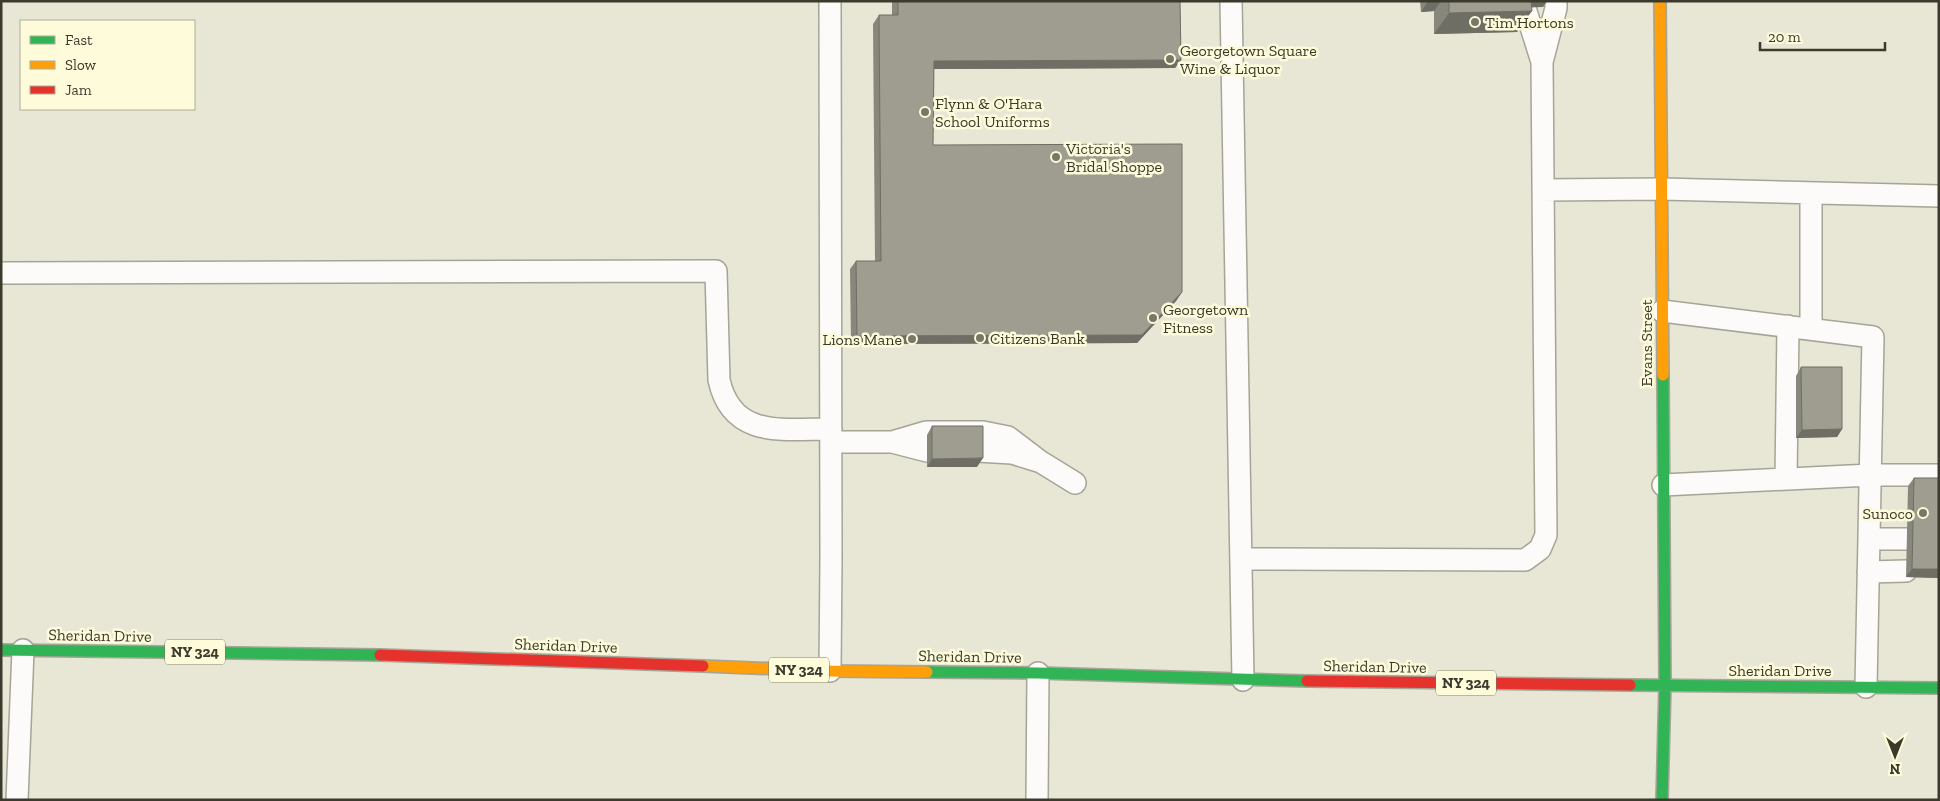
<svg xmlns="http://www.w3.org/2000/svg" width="1940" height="801" font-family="'Zilla Slab',serif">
  <rect width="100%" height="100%" fill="#e8e7d5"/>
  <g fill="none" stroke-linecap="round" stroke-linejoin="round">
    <g stroke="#a5a496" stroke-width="24">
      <path id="lane" d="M1231,1L1243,680
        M1525,8L1542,62
        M1543,190L1662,189L1939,196
        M1811,193V329
        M1,273L716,271L719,380C732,439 783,429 831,429
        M1662,311L1873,337L1866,687
        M831,442H892L927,451
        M892,442L926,432H983L1008,437L1041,462
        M977,451L1012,453L1041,462L1075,483
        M1786,479L1788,326
        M1663,485L1870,475H1939
        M1869,539H1907
        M1241,559L1525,560L1540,549L1546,535L1542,62L1556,8V1
        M1868,572L1906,571
        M830,671L831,559L830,1
        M17,800L23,650
        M1037,800L1038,673"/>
    </g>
    <g stroke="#a5a496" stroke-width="14">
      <path id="fast" d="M1,650L380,655
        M927,672L1038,673L1307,681
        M1630,685L1939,688
        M1662,800L1665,685L1663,375"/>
    </g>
    <g stroke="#a5a496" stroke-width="14">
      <path id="slow" d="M1660,1L1663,375
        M703,666L830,671L927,672"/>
    </g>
    <g stroke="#a5a496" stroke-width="14">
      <path id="jam" d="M380,655L703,666
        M1307,681L1630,685"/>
    </g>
    <use href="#lane" stroke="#fcfbf9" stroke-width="21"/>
    <use href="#fast" stroke="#30b455" stroke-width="11"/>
    <use href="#slow" stroke="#ff9f0a" stroke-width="11"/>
    <use href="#jam" stroke="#e5322d" stroke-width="11"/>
  </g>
  <path fill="#88877b" d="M892,1H1180L1181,60L1175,68L934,69L933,145L1182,292L1176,301L1137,343L851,344L850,269L856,261H875L873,24L879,15H892Z
    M1420,1H1547L1543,7H1532L1517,32L1434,34V11L1421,12Z
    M1801,367L1842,429L1837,437L1796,438V376Z
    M932,426L977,467H927V435Z
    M1914,478L1939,578L1906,577L1908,486Z"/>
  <path fill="#6f6e64" d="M1428,1H1441L1434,11L1421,12Z
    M1521,1H1547L1543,7L1516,8Z
    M1532,11L1517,32L1434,34L1449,13Z
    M1181,60L1175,68L928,69L934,61Z
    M1182,292L1176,301L1137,343L851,344L857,336Z
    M1842,429L1837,437L1796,438L1802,430Z
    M983,458L977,467H927L932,459Z
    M1912,569H1939V578L1906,577Z"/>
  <path fill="#9e9d8f" stroke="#6f6e64" d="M898,1H1180L1181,60L934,61L933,145L1182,144V292L1142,335L857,336L856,261H881L879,15H898Z
    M1449,1H1531L1532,11L1449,13Z
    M1801,367H1842V429L1802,430Z
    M932,426H983V458L932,459Z
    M1914,478H1939V569H1912Z"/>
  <g fill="#787768" stroke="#fdfbda" stroke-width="2">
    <circle cx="1475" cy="22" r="5"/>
    <circle cx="1170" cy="59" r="5"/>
    <circle cx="925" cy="112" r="5"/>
    <circle cx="1056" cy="157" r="5"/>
    <circle cx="1153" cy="318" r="5"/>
    <circle cx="980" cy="338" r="5"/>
    <circle cx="912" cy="339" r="5"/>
    <circle cx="1923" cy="513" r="5"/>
  </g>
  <g text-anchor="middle" stroke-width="5" stroke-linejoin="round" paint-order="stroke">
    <g fill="#fdfbda" stroke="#757461" stroke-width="1">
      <rect x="165" y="639.5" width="60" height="25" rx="4"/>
      <rect x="769" y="657.5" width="60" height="25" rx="4"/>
      <rect x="1436" y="670.5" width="60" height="25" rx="4"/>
    </g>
    <g font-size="15" font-weight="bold" fill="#3b3a2d">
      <text x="195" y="657">NY 324</text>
      <text x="799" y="675">NY 324</text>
      <text x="1466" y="688">NY 324</text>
    </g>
    <g font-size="16" fill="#3b3a2d" stroke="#fdfbda" text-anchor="start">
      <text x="1485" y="28">Tim Hortons</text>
      <text x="1180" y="56">Georgetown Square<tspan x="1180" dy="18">Wine &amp; Liquor</tspan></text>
      <text x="935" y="109">Flynn &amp; O'Hara<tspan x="935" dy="18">School Uniforms</tspan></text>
      <text x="1066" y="154">Victoria's<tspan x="1066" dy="18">Bridal Shoppe</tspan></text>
      <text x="1163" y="315">Georgetown<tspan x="1163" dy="18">Fitness</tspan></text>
      <text x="990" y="344">Citizens Bank</text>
      <text x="902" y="345" text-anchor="end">Lions Mane</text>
      <text x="1913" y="519" text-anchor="end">Sunoco</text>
    </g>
    <g font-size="16" fill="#3b3a2d" stroke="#fdfbda">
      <text transform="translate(1646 343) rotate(-90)" y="6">Evans Street</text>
      <text transform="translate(100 635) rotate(1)" y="6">Sheridan Drive</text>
      <text transform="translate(566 645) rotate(2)" y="6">Sheridan Drive</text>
      <text transform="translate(970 656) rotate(1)" y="6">Sheridan Drive</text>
      <text transform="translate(1375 666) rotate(1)" y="6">Sheridan Drive</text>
      <text x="1780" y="676">Sheridan Drive</text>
    </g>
  </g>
  <rect width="1940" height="801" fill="none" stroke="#3b3a2d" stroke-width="5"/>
  <rect x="20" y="20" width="175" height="90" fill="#fdfbda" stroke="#afae95"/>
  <rect x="30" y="36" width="25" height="8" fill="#30b455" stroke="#afae95"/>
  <text x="65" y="45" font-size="15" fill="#3b3a2d">Fast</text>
  <rect x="30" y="61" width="25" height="8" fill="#ff9f0a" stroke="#afae95"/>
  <text x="65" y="70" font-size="15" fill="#3b3a2d">Slow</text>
  <rect x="30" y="86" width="25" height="8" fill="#e5322d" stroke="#afae95"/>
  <text x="65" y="95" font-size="15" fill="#3b3a2d">Jam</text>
  <g transform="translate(1895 756) rotate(180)" stroke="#fdfbda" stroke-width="4" paint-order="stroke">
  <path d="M0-4L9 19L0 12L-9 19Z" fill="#3b3a2d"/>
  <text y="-8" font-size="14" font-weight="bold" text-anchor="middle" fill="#3b3a2d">N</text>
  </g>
  <path d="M1760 42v8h125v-8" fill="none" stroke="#3b3a2d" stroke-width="2.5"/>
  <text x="1768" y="42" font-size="15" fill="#3b3a2d" stroke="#fdfbda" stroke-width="4" paint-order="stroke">20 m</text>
</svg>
